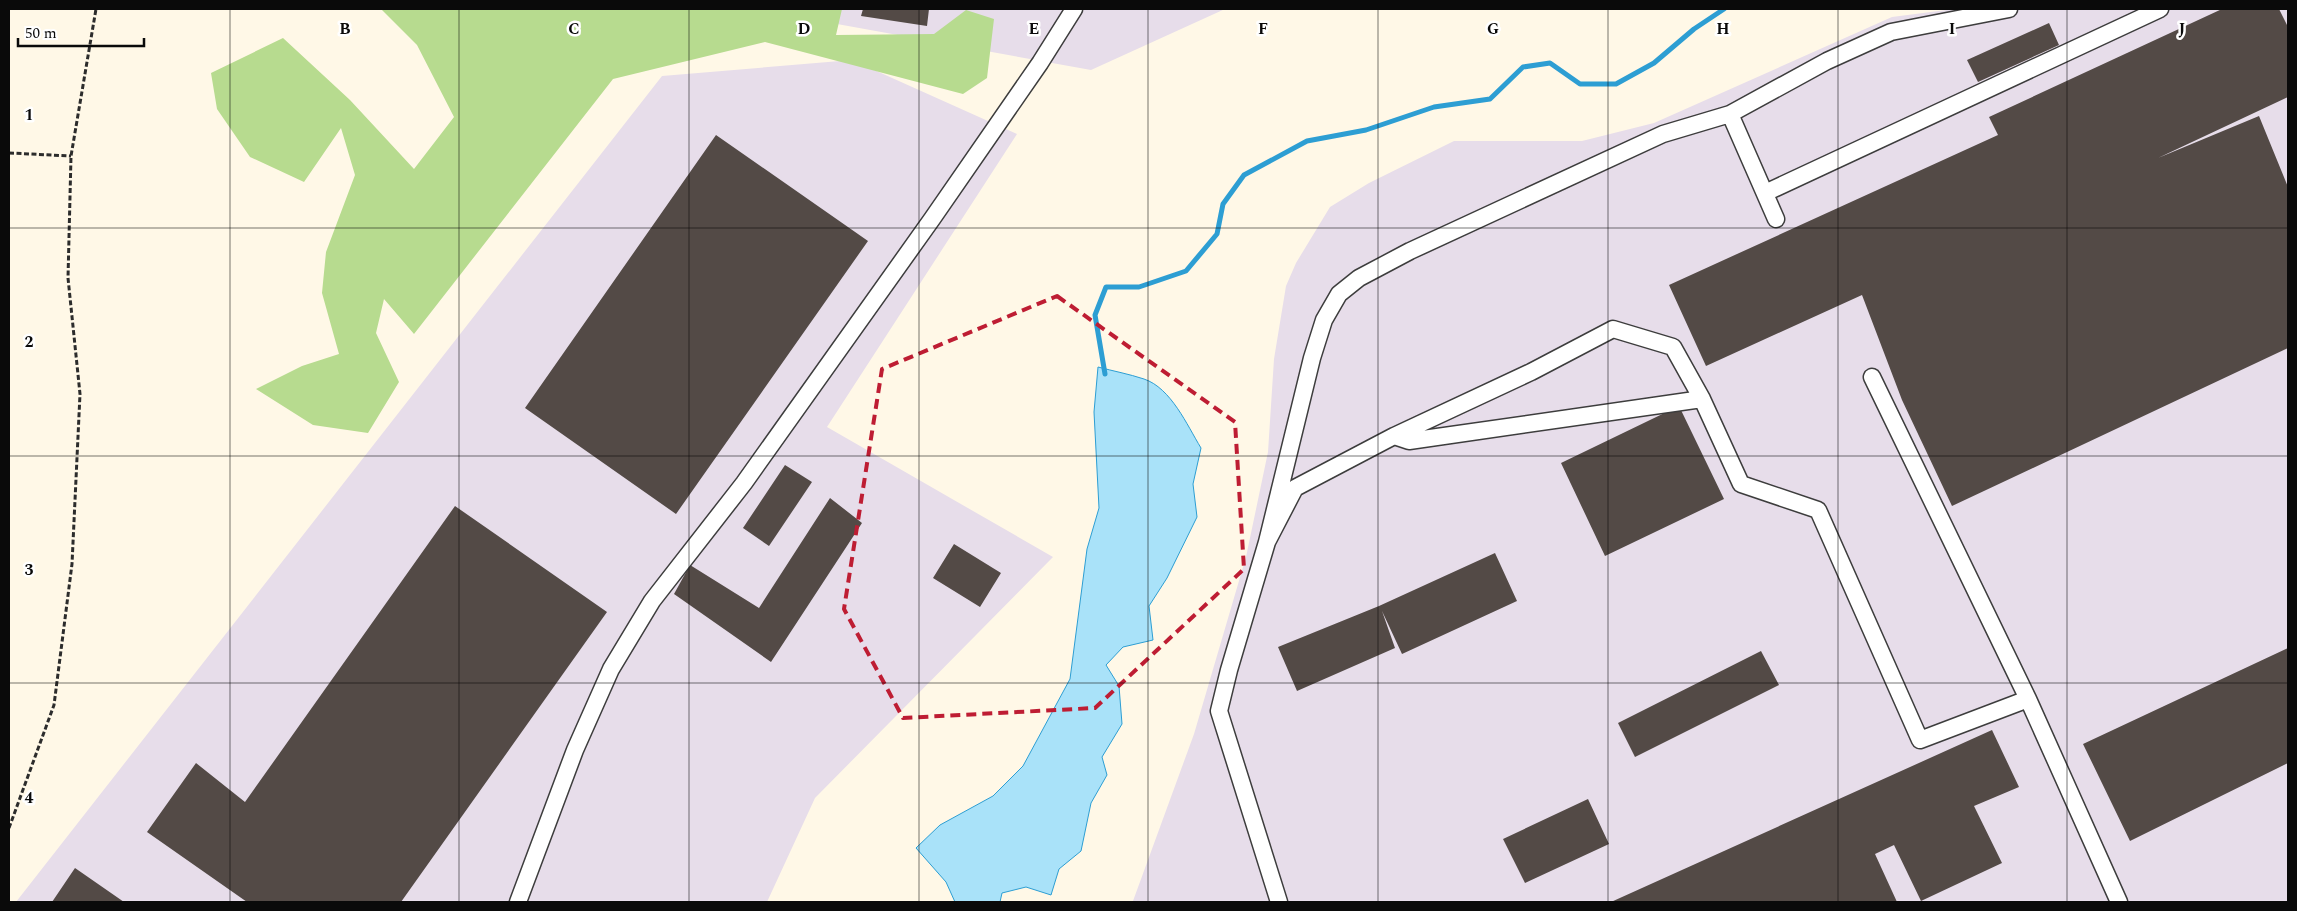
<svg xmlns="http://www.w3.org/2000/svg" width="2297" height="911" font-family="Spectral,serif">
  <rect width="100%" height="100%" fill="#fff8e7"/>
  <path fill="#e7ddea" d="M817,9H1225L1091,70L815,20Z
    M1954,9H2288V902L1133,901L1194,734L1246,557L1268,452L1274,359L1286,286L1296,263L1330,207L1369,183L1454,141H1582L1654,123L1892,17Z
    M852,60L1017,134L827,427L1053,557L815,798L767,902H16L662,76Z"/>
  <path fill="#b7db8f" d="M381,9H842L836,35L934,34L966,10L994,19L987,78L963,94L765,42L613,79L414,334L384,299L376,333L399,382L368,433L313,425L256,389L302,366L339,354L322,293L326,252L355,175L341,128L304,182L250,157L217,109L211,73L283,38L350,100L414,169L454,117L417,45Z"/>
  <path fill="#a9e2f9" stroke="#2d9ed3" d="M1098,367C1113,371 1129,374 1144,379C1171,388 1187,425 1201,448L1193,484L1197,517L1167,578L1149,606L1153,640L1123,647L1106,665L1119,686L1122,724L1102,757L1107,775L1091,803L1081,851L1059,869L1051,895L1026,887L1002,893L1000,902H955L946,882L916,848L940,825L993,796L1023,766L1070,679L1087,549L1099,508L1094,412Z"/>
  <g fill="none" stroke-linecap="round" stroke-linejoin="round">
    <path stroke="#2d9ed3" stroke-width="5" d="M1105,374L1095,315L1106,287H1139L1186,271L1217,234L1223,204L1244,175L1307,141L1366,130L1434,107L1490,99L1523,67L1550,63L1580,84H1616L1654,63L1694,29L1724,9"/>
  </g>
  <path fill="#534a46" d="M863,9H929L927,26L861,16Z
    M2222,9H2279L2288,27V97L2158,158L2259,116L2288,187V348L1952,506L1902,400L1862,295L1706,366L1669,285L1998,135L1989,117Z
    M2049,23L2059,45L1978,82L1967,60Z
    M716,135L868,241L676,514L525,408Z
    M1679,406L1724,499L1605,556L1561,463Z
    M785,465L812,482L769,546L743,528Z
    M830,498L862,523L771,662L674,594L690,565L759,608Z
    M455,506L607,612L401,902H247L147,832L196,763L245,802Z
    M954,544L1001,573L980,607L933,578Z
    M1495,553L1517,601L1402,654L1382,611L1395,648L1297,691L1278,647L1379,606Z
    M2288,648V763L2130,841L2083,744Z
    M1761,651L1779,685L1635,757L1618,723Z
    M1992,730L2019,787L1974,806L2002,863L1921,901L1894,845L1875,854L1897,902H1611Z
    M1588,799L1609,844L1525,883L1503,839Z
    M75,868L124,902H52Z"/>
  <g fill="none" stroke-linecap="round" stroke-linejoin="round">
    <g stroke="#3d3d3d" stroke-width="19">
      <path id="minor" d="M1730,114L1776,219
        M1765,193L2160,9
        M1394,436L1531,372L1613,329L1673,347L1702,399L1741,484L1818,510L1920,740L2028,699L1872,377
        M1267,542L1312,358L1324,320L1339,294L1359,278L1410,251L1663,134L1730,114L1827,61L1891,32L2009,9
        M2028,699L2119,902
        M518,902L575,750L611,669L652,601L744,483L932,219L1040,63L1074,9
        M1279,902L1219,711L1229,670L1267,542L1295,488L1394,436L1409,441L1702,399"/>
    </g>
    <path stroke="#2c2c2c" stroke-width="3" stroke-dasharray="5 2.5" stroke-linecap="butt" d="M9,153L71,156
      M9,828L54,705L72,564L80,394L68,278L71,156L96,9"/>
    <use href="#minor" stroke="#fff" stroke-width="16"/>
  </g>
  <path fill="none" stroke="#be1d33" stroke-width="4" stroke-dasharray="10 6" stroke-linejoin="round" d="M1057,296L1235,422L1244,569L1095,708L903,718L844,609L882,369Z"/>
  <path fill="none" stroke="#0a0a0a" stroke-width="1" stroke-opacity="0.55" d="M230,9V902M459,9V902M689,9V902M919,9V902M1148,9V902M1378,9V902M1608,9V902M1838,9V902M2067,9V902M9,228H2288M9,456H2288M9,683H2288"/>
  <g font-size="16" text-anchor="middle" font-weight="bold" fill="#0a0a0a" stroke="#fff" stroke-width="5" stroke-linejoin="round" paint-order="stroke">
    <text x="345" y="34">B</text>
    <text x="574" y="34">C</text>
    <text x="804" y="34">D</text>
    <text x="1034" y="34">E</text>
    <text x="1263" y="34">F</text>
    <text x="1493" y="34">G</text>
    <text x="1723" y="34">H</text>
    <text x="1952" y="34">I</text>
    <text x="2182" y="34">J</text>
    <text x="29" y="120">1</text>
    <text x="29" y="347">2</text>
    <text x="29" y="575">3</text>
    <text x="29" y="803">4</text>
  </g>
  <rect width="2297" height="911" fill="none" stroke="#0a0a0a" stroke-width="20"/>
  <path d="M18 38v8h126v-8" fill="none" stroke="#0a0a0a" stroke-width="2.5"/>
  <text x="25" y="38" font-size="15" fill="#0a0a0a" stroke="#ffffff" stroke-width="4" paint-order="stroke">50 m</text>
</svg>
